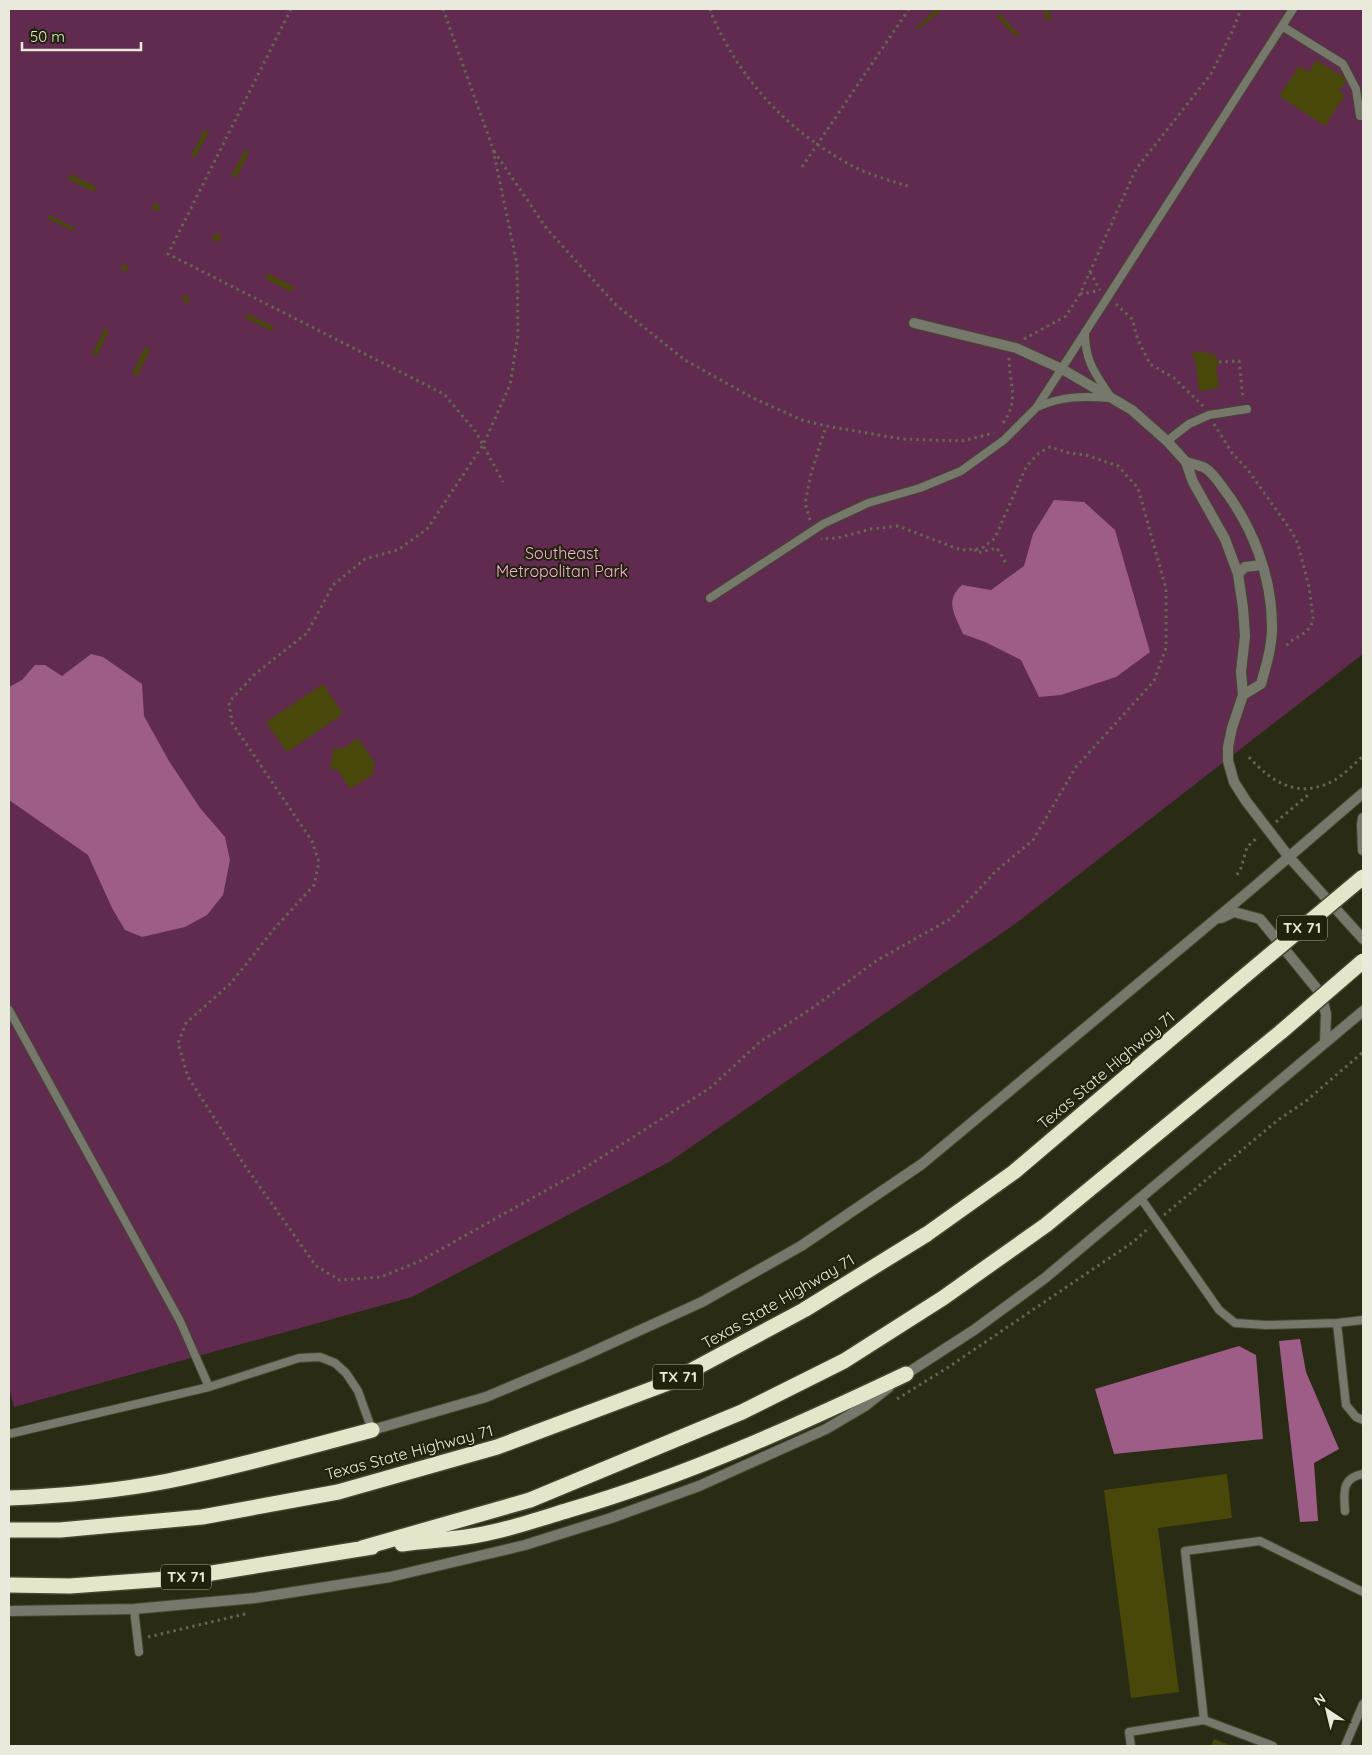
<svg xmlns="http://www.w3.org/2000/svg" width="1372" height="1755" font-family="Quicksand,sans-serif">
  <rect width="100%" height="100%" fill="#2a2b14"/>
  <path fill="#602b4f" d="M9,9H1363V654L1015,924L669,1162L412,1297L14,1407L9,1388Z"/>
  <path fill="#9d5d87" d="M1054,500L1084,502L1115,530L1150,652L1116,677L1061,695L1039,697L1021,660L985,642L963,634C955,615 944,601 962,585L991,590L1024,566L1033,534Z
    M91,654L103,657L142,684L144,716L169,761L200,808L225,837L230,860L223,895L207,915L185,927L142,937L125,930L112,908L88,855L9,800V687L22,680L35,665H45L62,676Z
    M1300,1339L1306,1372L1339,1449L1314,1463L1318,1521L1300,1522L1279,1341Z
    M1239,1346L1256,1355L1263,1439L1114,1454L1095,1389Z"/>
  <path fill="#474809" d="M936,9L941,11L917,30L916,28Z
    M1044,9H1049L1051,20H1046Z
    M999,13L1019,34L1016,37L996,16Z
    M1316,60L1347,79L1339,91L1345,95L1325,126L1279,96L1299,66L1309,72Z
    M204,130L209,132L195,158L191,156Z
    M245,150L249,152L236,178L231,176Z
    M70,174L96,187L94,192L68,179Z
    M158,203L160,210L153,211L152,205Z
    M49,215L75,228L74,231L48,219Z
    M219,233L221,239L214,242L212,236Z
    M126,264L128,270L123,272L121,266Z
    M268,273L294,287L291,292L265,278Z
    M187,295L190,301L185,303L182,297Z
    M248,314L274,327L272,331L245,318Z
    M105,328L109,330L97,356L92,354Z
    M145,347L150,350L137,376L132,374Z
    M1205,351L1206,354L1215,353V360L1218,359L1219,366H1216L1219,388L1199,391L1195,359H1193L1192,353Z
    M323,684L343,714L287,752L266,722Z
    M358,738L375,763L372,771L374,774L350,789L338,770L330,769L334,748L342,749Z
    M1227,1474L1232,1518L1158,1528L1179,1692L1131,1698L1104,1490Z
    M1214,1739L1232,1746H1211Z"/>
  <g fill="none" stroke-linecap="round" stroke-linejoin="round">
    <g stroke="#454630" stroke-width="10">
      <path id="service" d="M1282,26L1343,64L1356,89L1360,116
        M1085,332C1085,362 1095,373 1110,396
        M1037,407C1063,396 1082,396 1110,398
        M1167,441L1189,424L1209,415L1247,409
        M710,598L823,524L868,503L920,488L961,471L1004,440L1037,407L1293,9
        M9,1010L180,1321L209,1387
        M1140,1197L1219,1310L1235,1323L1266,1325L1337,1323L1363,1320
        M1337,1323L1346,1405L1356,1417L1363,1420
        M9,1434L209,1387L299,1358L320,1357L335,1363L346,1373L358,1391L372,1430
        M1345,1511C1344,1493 1341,1478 1363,1474
        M134,1609L139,1652
        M1204,1720L1273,1746
        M1131,1746L1129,1732L1204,1720L1185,1551L1260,1541L1363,1592
        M1345,1746L1363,1704"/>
    </g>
    <g stroke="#454630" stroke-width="12">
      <path id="minor" d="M914,323L1016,348L1062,369L1132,410L1167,441L1186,462L1193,482L1225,539L1238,574L1243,608L1245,636L1241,672L1243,695L1232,728L1228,747V761L1234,782L1246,801L1289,857
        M1186,462C1192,464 1199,465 1205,468C1212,472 1218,481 1223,488C1253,527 1272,577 1272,627C1272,647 1266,666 1261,684L1243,695
        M1238,574L1245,567L1262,565
        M9,1611L134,1609L255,1598L390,1577L525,1545L611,1518L699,1486L826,1429L865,1406L889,1387"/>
    </g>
    <g stroke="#454630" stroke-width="12">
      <path id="tertiary" d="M1363,818L1362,825L1363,850
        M1289,857L1363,939
        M1221,918L1234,912L1260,919L1321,994L1326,1014L1325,1043
        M906,1374L974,1330L1045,1278L1363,1011
        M372,1430L486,1397L581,1357L702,1302L801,1246L922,1164L1254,887L1363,793"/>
    </g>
    <g stroke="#454630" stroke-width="18">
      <path id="motorway" d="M9,1498C62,1496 116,1491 168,1481C237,1467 305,1448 372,1430
        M9,1530H60L202,1517L338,1492L497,1447L668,1383L804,1310L927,1234L1014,1172L1241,979
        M402,1544C423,1541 445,1540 466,1537C501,1532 536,1520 569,1510C686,1476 796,1426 906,1374
        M362,1548L530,1500L742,1412L844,1361L943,1298L1046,1225L1282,1031
        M9,1585L70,1586L181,1578L372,1547"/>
    </g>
    <path stroke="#656652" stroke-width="3" stroke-dasharray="2.5 4" stroke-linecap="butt" d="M291,9L168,254L444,394L476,432L503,482
      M443,9L493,149L517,264L518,335L510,385L483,445L427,529L398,550L365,559L333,585L307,633L255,674L229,702L232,723L312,841L319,862L314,885L274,929L231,983L186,1023L178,1043L188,1077L243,1163L316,1266L340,1280L381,1277L418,1262L577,1173L710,1088L761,1041L811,1009L876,961L952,918L996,871L1033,840L1076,767L1154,681L1166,648V589L1138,488L1118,466L1086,455L1069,453L1050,447L1039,453L1026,467L995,538L981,549L961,550L898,526L871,529L838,538L821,539
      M710,9C714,22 721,34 728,47C757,97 796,134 847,163C866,174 888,180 908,186
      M494,151L547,229L616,305L685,360L753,398L802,420L826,426L902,439L962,441L994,433
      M802,167L909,9
      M1090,272L1100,290
      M1080,294L1097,291
      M1116,304L1132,319L1138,340L1150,364L1174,378L1203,406
      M1024,339L1066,316L1080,294L1136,169L1211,74L1232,32L1241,9
      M1219,362L1239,361L1243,398
      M1003,423C1020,400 1009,382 1009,357
      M1214,424L1232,453L1248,470L1292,532L1298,544L1309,587L1313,618L1311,626L1306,632L1291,641L1285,647
      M810,520L805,503L811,474L826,426
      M975,549L977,553L997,548L1007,565
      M1249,757C1272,783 1299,799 1333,781C1344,775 1354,764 1363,756
      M1276,822L1308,795
      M1237,875L1241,868L1247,847L1258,837
      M1164,1215L1278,1120L1306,1101L1363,1052
      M897,1399L947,1368L1133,1242L1150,1227
      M148,1637L249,1613"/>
    <use href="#service" stroke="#77786c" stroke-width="8"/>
    <use href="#minor" stroke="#77786c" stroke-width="10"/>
    <use href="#tertiary" stroke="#77786c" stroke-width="10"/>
    <use href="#motorway" stroke="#e4e6c9" stroke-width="15"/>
    <g stroke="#454630" stroke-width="18" stroke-linecap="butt">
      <path id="motorway-bridge" d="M1241,979L1363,877
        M1282,1031L1363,961"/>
    </g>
    <use href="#motorway-bridge" stroke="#e4e6c9" stroke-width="15"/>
  </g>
  <g text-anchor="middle" stroke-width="4" stroke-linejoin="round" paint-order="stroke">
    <g fill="#21220b" stroke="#adae9d" stroke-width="1">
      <rect x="1277" y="915.5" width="50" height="25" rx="4"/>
      <rect x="653" y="1364.5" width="50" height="25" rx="4"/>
      <rect x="161" y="1564.5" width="50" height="25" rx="4"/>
    </g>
    <g font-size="15" font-weight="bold" fill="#e9eadc">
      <text x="1302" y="933">TX 71</text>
      <text x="678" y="1382">TX 71</text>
      <text x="186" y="1582">TX 71</text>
    </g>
    <g font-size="16" fill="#f9b0df" stroke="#21220b">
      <text x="562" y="559">Southeast<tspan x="562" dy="18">Metropolitan Park</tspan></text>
    </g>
    <g font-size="16" fill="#e9eadc" stroke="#21220b">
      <text transform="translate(1106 1070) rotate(-40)" y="6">Texas State Highway 71</text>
      <text transform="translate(778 1301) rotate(-30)" y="6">Texas State Highway 71</text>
      <text transform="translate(409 1452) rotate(-15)" y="6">Texas State Highway 71</text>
    </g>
  </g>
  <rect width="1372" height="1755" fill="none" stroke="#e9eadc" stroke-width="20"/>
  <g transform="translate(1327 1710) rotate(325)" stroke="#21220b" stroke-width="4" paint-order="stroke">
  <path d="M0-4L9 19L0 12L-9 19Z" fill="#e9eadc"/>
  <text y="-8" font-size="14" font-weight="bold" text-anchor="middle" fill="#e9eadc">N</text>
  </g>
  <path d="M22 42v8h119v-8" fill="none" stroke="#e9eadc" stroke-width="2.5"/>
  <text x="30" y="42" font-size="15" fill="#e9eadc" stroke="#21220b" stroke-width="4" paint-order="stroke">50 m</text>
</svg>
